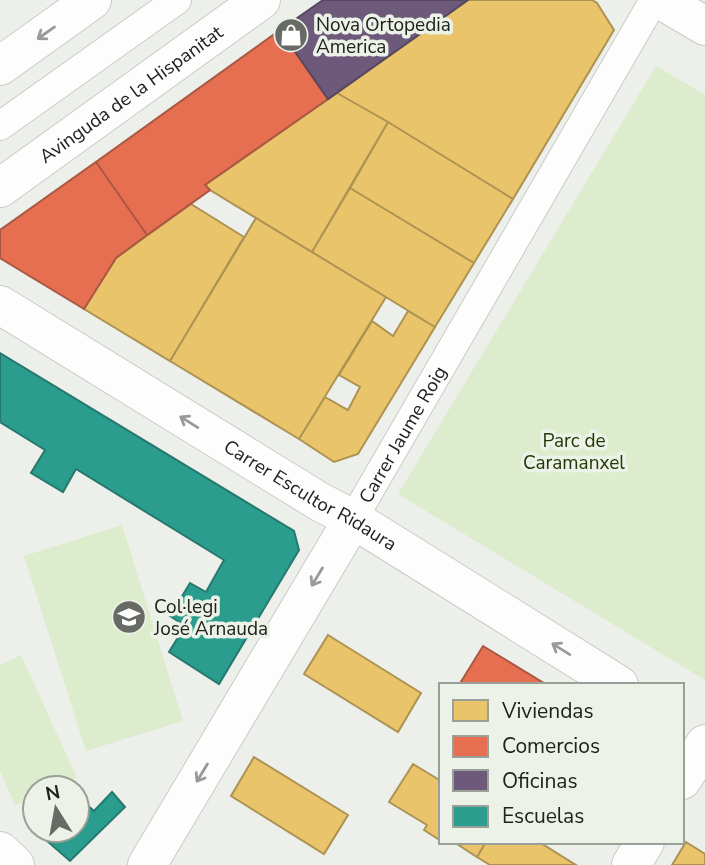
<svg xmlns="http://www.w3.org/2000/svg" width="705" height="865" font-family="'Nunito Sans',sans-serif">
  <rect width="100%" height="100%" fill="#ecefea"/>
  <path fill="#dceccc" d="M656,66L705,95V680L398,494Z
    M122,525L183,721L86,751L24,556Z
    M21,655L77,778L53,788H35V796L15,805L0,771V665Z"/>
  <path fill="#e9c46a" stroke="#ad9353" stroke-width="2" d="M468,0H592L597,3L614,30L513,199L388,122L337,93Z
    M337,93L388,122L312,252L210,190L205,185Z
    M388,122L513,199L474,263L350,188Z
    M350,188L474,263L435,327L312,252Z
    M191,204L244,237L170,361L84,309L116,258Z
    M256,218L386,297L299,439L170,361Z
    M408,311L435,327L358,454L334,462L299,439L325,397L348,410L360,387L339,375L372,321L393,336Z
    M328,635L421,693L398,732L304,674Z
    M254,757L348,815L324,854L231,796Z
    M413,764L441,781V841L424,830L427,825L389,802Z
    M454,842H486L477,857Z
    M486,842H539L576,865H490L477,857Z
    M686,842L705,854V865H672Z"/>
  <path fill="#e76f51" stroke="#ab5842" stroke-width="2" d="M280,30L328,99L205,185L210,190L147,235L96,162Z
    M96,162L147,235L116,258L84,309L0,258V230Z
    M483,646L547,685H459Z"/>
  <path fill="#6d597a" stroke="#56485e" stroke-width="2" d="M323,0H468L328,99L280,30Z"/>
  <path fill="#2a9d8f" stroke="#27786d" stroke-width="2" d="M0,353L294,531L299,550L219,684L169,652L185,626L170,616L190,583L206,592L224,560L76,469L63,492L31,473L45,450L0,422Z
    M112,792L125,807L70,861L31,827L35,823V830H77V796L94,811Z"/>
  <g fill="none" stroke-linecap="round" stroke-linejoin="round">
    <g stroke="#c9ccc7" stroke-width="30">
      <g id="pedestrian">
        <path d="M0,126L177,0"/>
        <path id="s1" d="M353,519L654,0"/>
      </g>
    </g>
    <g stroke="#c9ccc7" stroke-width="40">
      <g id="minor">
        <path d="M661,0L705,26"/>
        <path id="s2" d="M0,305L320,502L353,519L619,685"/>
        <path d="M682,780L705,744"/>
        <path d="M147,865L353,519"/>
        <path d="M631,865L645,842"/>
      </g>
    </g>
    <g stroke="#c9ccc7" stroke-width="40">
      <g id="tertiary">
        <path d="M0,66L92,0"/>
        <path id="s3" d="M0,188L261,0"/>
        <path d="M0,851L15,865"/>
      </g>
    </g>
    <use href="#pedestrian" stroke="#fcfdfc" stroke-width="28"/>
    <use href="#minor" stroke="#fcfdfc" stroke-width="38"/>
    <use href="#tertiary" stroke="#fcfdfc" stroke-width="38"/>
  </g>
  <defs><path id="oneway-shaft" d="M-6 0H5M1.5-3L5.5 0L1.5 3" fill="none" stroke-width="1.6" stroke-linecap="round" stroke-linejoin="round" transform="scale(1.75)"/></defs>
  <g stroke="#999a98">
    <use href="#oneway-shaft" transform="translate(46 33) rotate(145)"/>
    <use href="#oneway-shaft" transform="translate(189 422) rotate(-148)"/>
    <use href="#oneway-shaft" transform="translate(317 577) rotate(121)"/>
    <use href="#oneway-shaft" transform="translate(561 649) rotate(-148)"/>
    <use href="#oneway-shaft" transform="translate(202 773) rotate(121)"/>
  </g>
  <defs>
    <g id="shop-disc" transform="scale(1.75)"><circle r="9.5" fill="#676a65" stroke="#ecf2e7"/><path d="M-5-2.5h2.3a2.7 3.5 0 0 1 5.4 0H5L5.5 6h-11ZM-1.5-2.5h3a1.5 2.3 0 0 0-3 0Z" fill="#fff"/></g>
    <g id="school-disc" transform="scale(1.75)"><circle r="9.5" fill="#676a65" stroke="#ecf2e7"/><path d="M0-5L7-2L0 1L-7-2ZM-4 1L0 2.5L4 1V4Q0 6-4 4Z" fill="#fff"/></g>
  </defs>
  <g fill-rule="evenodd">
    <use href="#shop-disc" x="291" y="35"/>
    <use href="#school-disc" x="129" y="617"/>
  </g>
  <g text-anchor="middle" stroke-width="7" stroke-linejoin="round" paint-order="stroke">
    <g font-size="19" fill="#20221e" stroke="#ecf2e7" text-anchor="start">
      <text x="316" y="31">Nova Ortopedia<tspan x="316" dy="22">America</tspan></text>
      <text x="154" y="613">Col·legi<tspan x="154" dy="22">José Arnauda</tspan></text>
    </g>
    <g font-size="19" fill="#20221e" stroke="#ecf2e7">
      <text dy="7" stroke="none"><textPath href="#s3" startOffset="161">Avinguda de la Hispanitat</textPath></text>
      <text dy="7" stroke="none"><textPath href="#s1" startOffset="98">Carrer Jaume Roig</textPath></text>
      <text dy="7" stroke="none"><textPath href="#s2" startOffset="364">Carrer Escultor Ridaura</textPath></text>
    </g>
    <g font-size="19" fill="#233804" stroke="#ecf2e7">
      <text x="574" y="447">Parc de<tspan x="574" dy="22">Caramanxel</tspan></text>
    </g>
  </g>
  <rect x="439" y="683" width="245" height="161" fill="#ecf2e7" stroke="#9a9f97" stroke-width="2"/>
  <rect x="453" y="700" width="35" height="21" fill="#e9c46a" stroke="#9a9f97" stroke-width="2"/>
  <text x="502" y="718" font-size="21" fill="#20221e">Viviendas</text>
  <rect x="453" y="736" width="35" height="21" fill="#e76f51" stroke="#9a9f97" stroke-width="2"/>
  <text x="502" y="753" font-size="21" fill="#20221e">Comercios</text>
  <rect x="453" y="770" width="35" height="21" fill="#6d597a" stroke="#9a9f97" stroke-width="2"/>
  <text x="502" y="788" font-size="21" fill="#20221e">Oficinas</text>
  <rect x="453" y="806" width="35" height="21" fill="#2a9d8f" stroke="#9a9f97" stroke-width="2"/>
  <text x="502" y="823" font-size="21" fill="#20221e">Escuelas</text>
  <g transform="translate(56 809) rotate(349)"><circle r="33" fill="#ecf2e7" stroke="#9a9f97" stroke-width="2"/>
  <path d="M0-5L12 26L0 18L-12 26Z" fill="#676a65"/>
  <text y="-10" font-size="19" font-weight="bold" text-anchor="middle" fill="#20221e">N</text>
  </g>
</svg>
